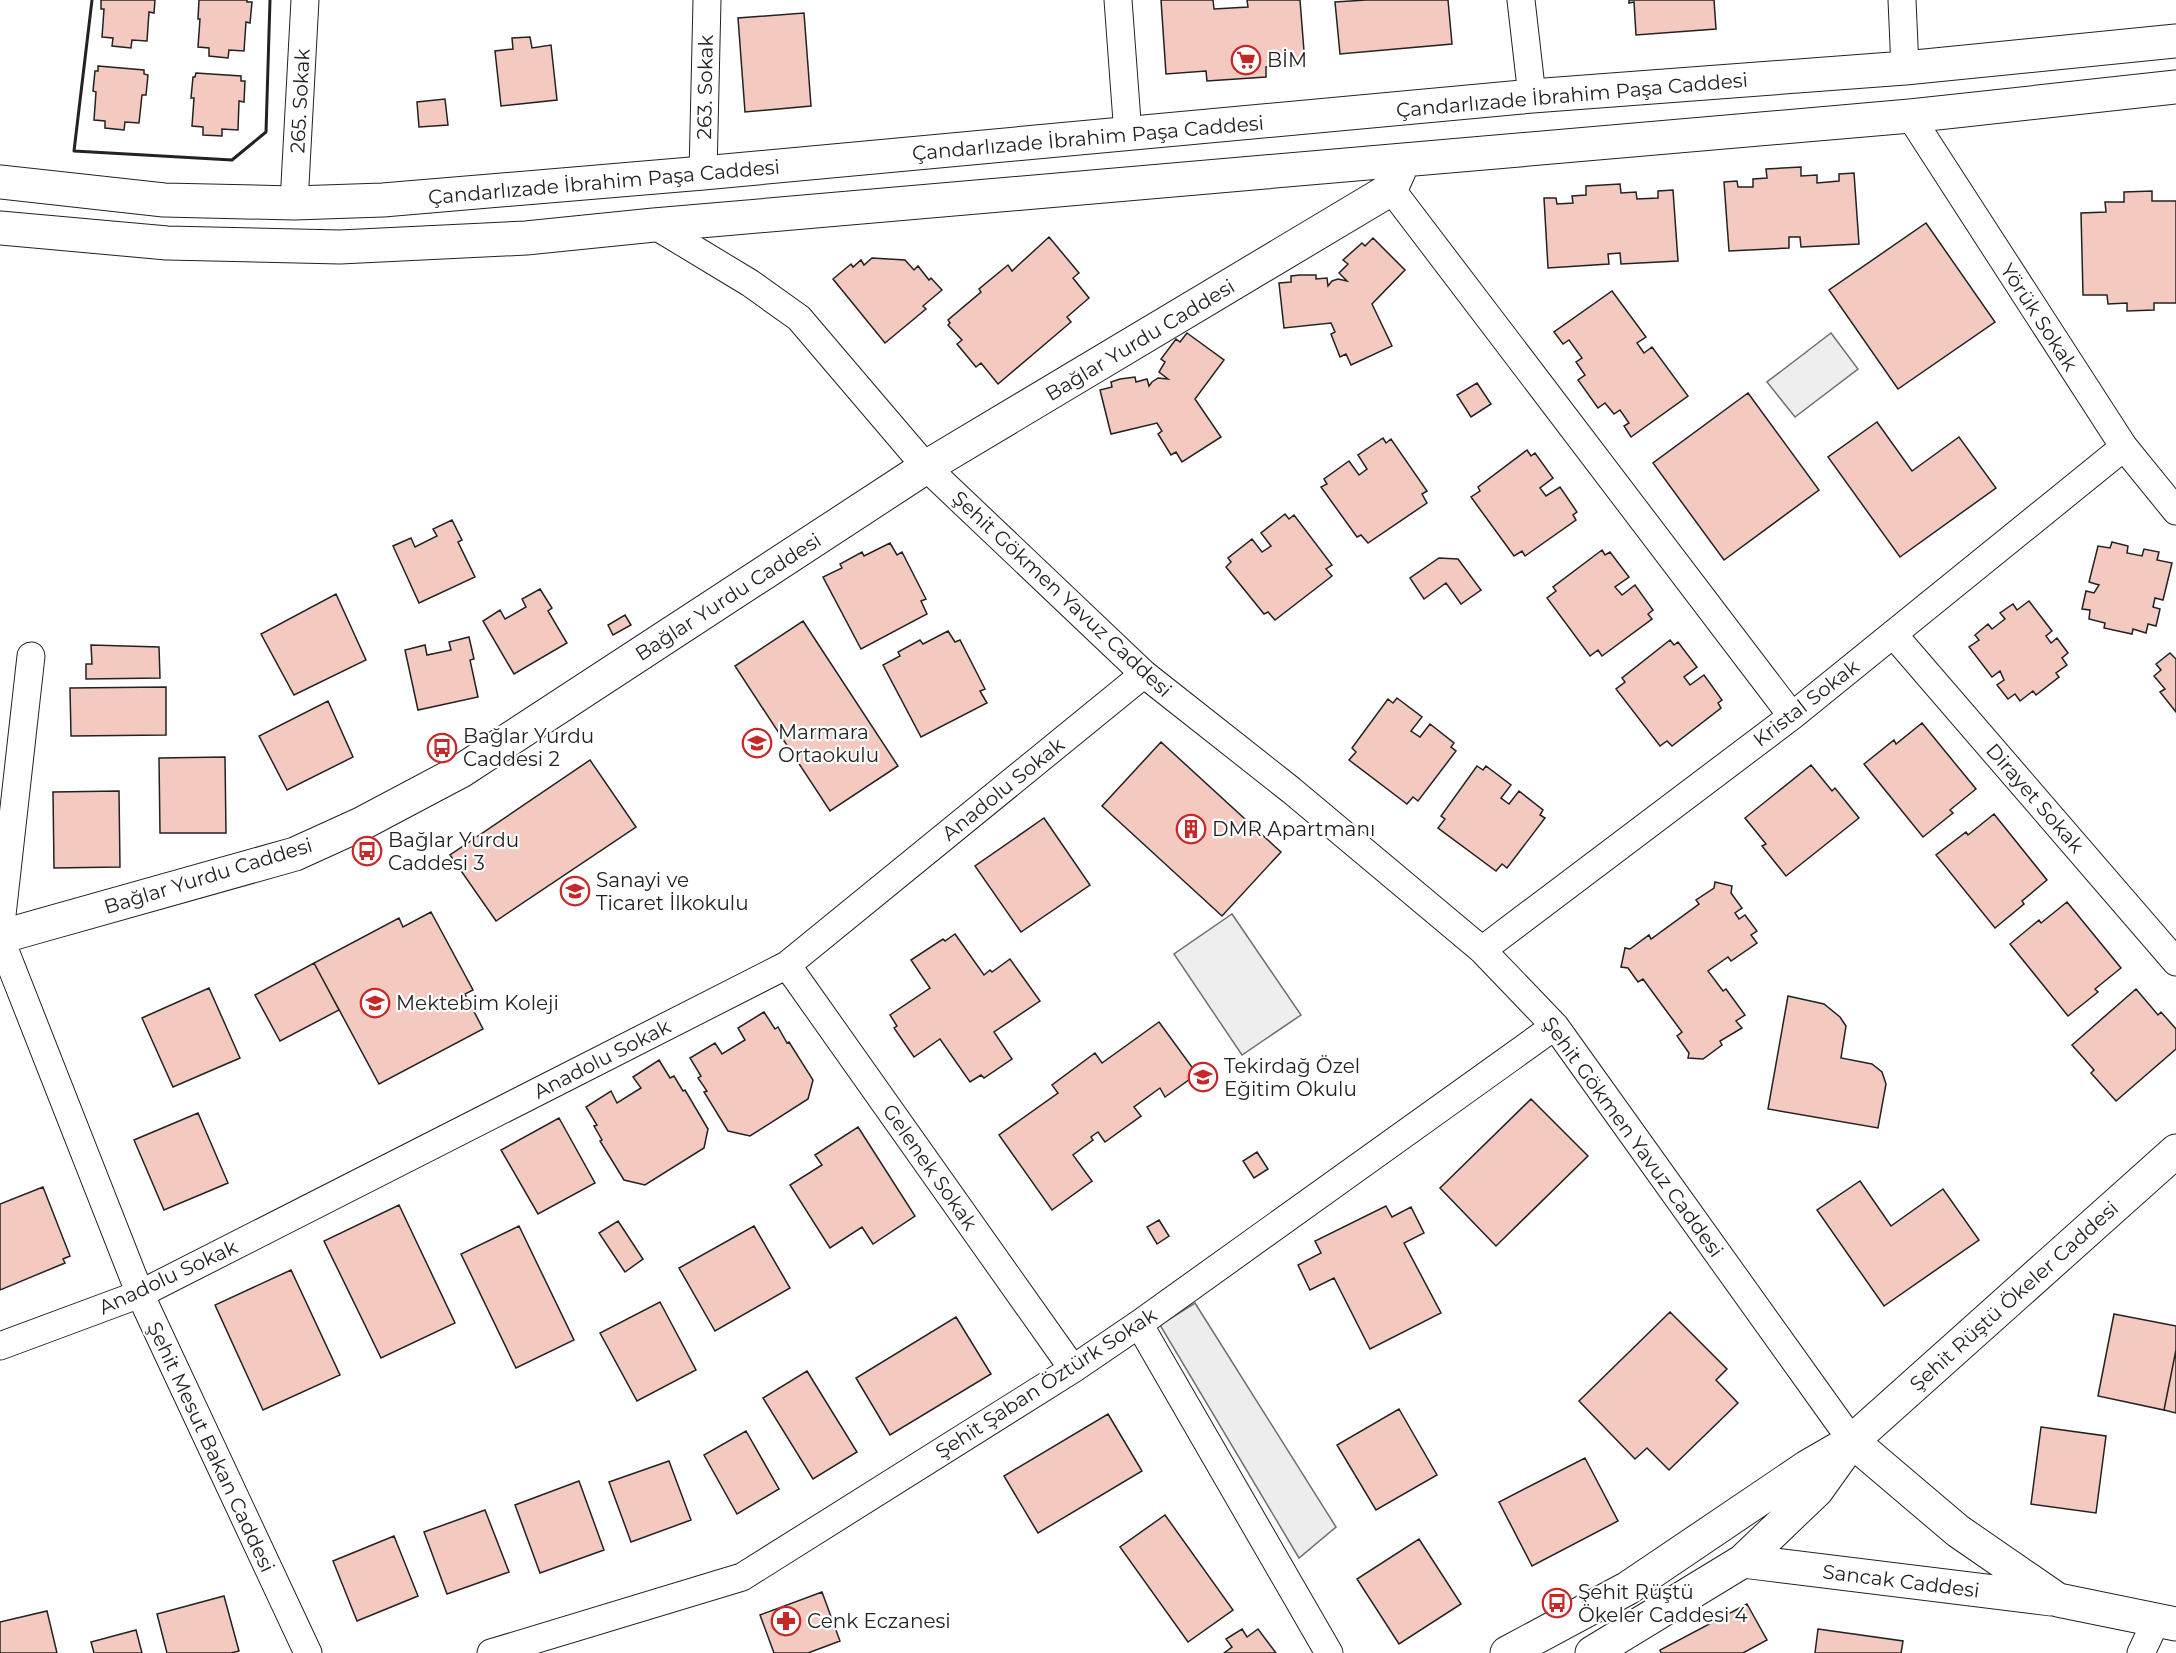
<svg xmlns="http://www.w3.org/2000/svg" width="2176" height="1653" font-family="Montserrat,sans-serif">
  <rect width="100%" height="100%" fill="#fff"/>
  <path fill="#eee" stroke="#6f6f6f" stroke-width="1.5" d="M1831,333L1858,369L1795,417L1767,382Z
    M1232,914L1301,1015L1242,1055L1174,954Z"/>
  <path fill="#ededed" stroke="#6f6f6f" stroke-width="1.5" d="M1195,1303L1336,1527L1299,1558L1160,1325Z"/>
  <path fill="#f3c9c0" stroke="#222" stroke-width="1.5" d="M101,0H155L154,13L149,12L147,41L132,40L131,48L112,46L113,38L102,37L104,9H101Z
    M199,0H247V2H252L250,23L246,22L244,51L229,50L228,58L209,56V48L198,47L200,19H198Z
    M1161,0H1213L1214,9L1248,7L1247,0H1300L1305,64L1266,67V77L1207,81L1206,71L1166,74Z
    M1366,0H1448L1452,44L1340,54L1335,2Z
    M1629,0H1714L1716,29L1636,35L1634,2L1629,3Z
    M804,13L811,106L745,112L738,18Z
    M530,37L532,48L551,45L557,100L501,106L495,51L513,49L512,38Z
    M98,66L144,70V74L148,75L146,95H142L139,123L125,122L124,130L105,128V121L94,120L96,92L93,91L95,71H98Z
    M196,73L241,76V81H245L244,102L239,101L238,130L222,129V136L203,135V127L192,126L194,98H191L193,77H195Z
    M445,99L448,125L419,127L417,102Z
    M1801,167V176L1817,175V183L1839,181V174L1854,173L1859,244L1801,247L1800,237H1789V248L1729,251L1724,182L1737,181L1738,187H1753V179L1767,178L1766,169Z
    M1620,184L1621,193L1636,192L1637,199L1658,198V191L1673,190L1678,261L1621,264L1620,253L1608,254L1609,264L1548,268L1544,198H1556L1557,204L1573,203L1572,196L1586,195V186Z
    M2152,191V201H2176V303H2154V310L2127,311V303L2108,304L2107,295H2083L2081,213L2106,212L2105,202H2124V192Z
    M1926,223L1995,322L1898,389L1829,290Z
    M1049,237L1079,273L1073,278L1089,298L1067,317L1071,322L998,384L981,363L976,367L957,344L962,340L948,325L950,323L948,320L981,292L979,289L1008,265L1012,271Z
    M1373,238L1405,270L1372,304L1392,346L1351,365L1346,354L1340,357L1331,334L1335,332L1331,323L1284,328L1279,283L1291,282V276L1300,275H1316V279L1327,278L1328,286L1332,281L1338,279L1347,281L1339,273L1348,264L1343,260L1362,243L1365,246Z
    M872,258L905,260L914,270L918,266L929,280L931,278L942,290L923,306L926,309L885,343L833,279L851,264L853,267L861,260L864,265Z
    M1612,291L1646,337L1637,343L1644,353L1652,347L1688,396L1631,437L1624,426L1629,423L1620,410L1614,414L1605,403L1598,408L1578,380L1585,375L1576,362L1582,358L1569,340L1563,344L1554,332Z
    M1187,333L1224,360L1195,399L1221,437L1182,462L1176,452L1171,455L1158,434L1162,431L1157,423L1111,434L1100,390L1112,387L1111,382L1120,379L1135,377L1136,382L1147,379L1149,386L1152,382L1158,378L1168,379L1159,372L1165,362L1161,359L1176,339L1180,342Z
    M1477,383L1491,404L1471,417L1457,395Z
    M1748,393L1819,490L1724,560L1653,463Z
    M1877,422L1912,471L1959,437L1996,488L1900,557L1828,457Z
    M1383,438L1386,443L1391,439L1427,491L1422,494L1427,503L1368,543L1361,535L1357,537L1321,487L1327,484L1324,479L1349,461L1359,475L1367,469L1358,455Z
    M1527,450L1531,456L1535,453L1553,478L1540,488L1546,496L1560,487L1577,512L1573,515L1576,520L1525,556L1522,551L1514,556L1471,497L1480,491L1478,487Z
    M1285,514L1289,519L1294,515L1332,565L1326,569L1332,576L1275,620L1268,612L1264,614L1226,567L1231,562L1228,558L1252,539L1262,552L1271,546L1261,533Z
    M452,520L462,540L458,542L475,577L419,603L393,546L411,538L415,547L437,536L433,529Z
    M2112,542L2128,546L2127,553L2142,556L2144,549L2159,552L2157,560L2172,563L2163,600L2155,598L2153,607L2160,609L2156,626L2148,624L2146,633L2133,629L2132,634L2104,628L2105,623L2089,619L2090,610L2082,609L2086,591L2094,593L2099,585L2089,582L2098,546L2110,548Z
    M890,543L897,555L902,552L926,599L921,601L927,614L861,649L823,577L842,568L840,564L862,552L864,556Z
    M1602,550L1605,555L1610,552L1629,577L1615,587L1622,595L1635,585L1653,610L1648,614L1652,619L1602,656L1598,650L1590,656L1547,598L1556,591L1553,587Z
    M1439,558L1458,559L1481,590L1461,604L1446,583L1424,599L1410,578Z
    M540,589L552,608L548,611L567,643L514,674L483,621L500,610L505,619L526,607L522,599Z
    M336,594L366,660L294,695L261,634Z
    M2029,601L2052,631L2046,636L2051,643L2057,638L2068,653L2062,658L2067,665L2056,673L2059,677L2036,695L2033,691L2020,701L2015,694L2008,699L1997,685L2004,680L2000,671L1992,677L1969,647L1979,640L1975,635L1988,624L1992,629L2005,619L2000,613L2013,604L2017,610Z
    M625,615L631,625L613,635L608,625Z
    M803,621L898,766L830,811L735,666Z
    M948,631L955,642L960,640L985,689L980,691L987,703L921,737L883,665L900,656L898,652L920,640L923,644Z
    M469,637L474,659L470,660L478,697L418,710L405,650L425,645L427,655L451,650L449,642Z
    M1670,640L1674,645L1678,642L1697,667L1684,677L1690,685L1704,675L1722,700L1718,703L1721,708L1672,746L1667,741L1660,746L1616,689L1625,682L1622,678Z
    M91,645L159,647L160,678L86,679V664H92Z
    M2170,653L2176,659V712L2160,692L2165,689L2154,676L2161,670L2156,664Z
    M166,687V735L71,736L70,688Z
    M1397,698L1422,717L1411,731L1420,737L1430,724L1454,743L1451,747L1456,751L1418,801L1413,797L1407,804L1349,760L1356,752L1352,748L1388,699L1393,703Z
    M328,701L353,757L287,790L259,736Z
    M1922,723L1976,789L1950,810L1953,813L1923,837L1864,764L1894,740L1896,744Z
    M1161,742L1281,852L1222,916L1102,806Z
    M225,757L226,833H160L159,758Z
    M590,760L636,827L496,921L450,855Z
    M1811,765L1832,791L1835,788L1859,818L1786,876L1762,846L1766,844L1745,818Z
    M1477,766L1483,770L1486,766L1511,785L1501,798L1509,804L1519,791L1543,810L1540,815L1545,818L1507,868L1502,864L1496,871L1438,828L1445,819L1441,816Z
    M119,791L120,867L54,868L53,792Z
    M1994,814L2047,880L2022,901L2024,904L1995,928L1936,855L1966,832L1968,835Z
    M1044,818L1090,885L1021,932L975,866Z
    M1715,882L1732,886L1731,893L1742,908L1735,913L1739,919L1745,915L1757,931L1751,935L1757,943L1731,961L1728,957L1708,971L1723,991L1726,989L1745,1015L1736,1021L1742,1028L1720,1041L1722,1045L1703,1059L1688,1058L1689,1053L1677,1036L1682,1032L1662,1005L1643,979L1638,982L1628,968L1621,967L1625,948L1630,949L1649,935L1651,939L1699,904L1696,900L1714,888Z
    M2067,902L2121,968L2095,989L2098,992L2068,1016L2010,944L2039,920L2041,923Z
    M431,912L473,990L465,994L483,1029L379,1084L314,963L399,918L403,927Z
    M955,934L984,975L990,970L992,972L1010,959L1040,1001L994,1032L1012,1059L984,1078L981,1075L970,1082L940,1039L914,1057L894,1028L897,1026L890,1015L930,988L911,960L943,939L945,941Z
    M314,963L339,1010L280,1041L255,995Z
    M209,988L240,1058L173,1087L142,1018Z
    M2136,989L2158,1015L2161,1012L2176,1029V1049L2116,1101L2091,1073L2094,1070L2072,1045Z
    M1788,996L1824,1004L1840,1017L1846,1026L1841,1058L1872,1064L1882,1072L1886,1084L1878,1128L1768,1109Z
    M764,1012L775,1029L778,1027L787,1043L789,1042L813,1080L808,1099L750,1136L728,1131L704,1092L707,1091L698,1078L701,1076L690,1058L715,1043L722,1054L745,1040L738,1028Z
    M1159,1022L1197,1074L1165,1097L1160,1088L1134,1107L1141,1116L1105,1142L1098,1132L1091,1137L1093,1140L1073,1155L1092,1181L1052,1210L999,1135L1058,1093L1052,1085L1095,1053L1102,1063Z
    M659,1060L670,1078L674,1076L683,1091L685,1090L708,1129L704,1148L645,1185L624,1180L600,1141L602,1140L594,1126L597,1125L586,1107L611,1091L617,1103L641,1088L633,1077Z
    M1531,1099L1588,1156L1496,1246L1440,1188Z
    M198,1113L228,1183L164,1210L134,1140Z
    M559,1118L595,1183L538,1214L501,1150Z
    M858,1127L915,1216L873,1244L862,1227L830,1248L790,1185L822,1165L815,1155Z
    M1257,1152L1268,1169L1254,1178L1243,1161Z
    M1860,1181L1891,1226L1943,1189L1979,1240L1884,1306L1817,1210Z
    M43,1187L70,1256L63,1259L65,1263L0,1290V1204Z
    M399,1205L455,1323L381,1358L324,1241Z
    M1386,1206L1392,1217L1411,1207L1424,1233L1404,1243L1441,1313L1370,1349L1334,1278L1310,1290L1298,1265L1321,1253L1315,1241Z
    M1159,1220L1169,1236L1157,1244L1147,1227Z
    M618,1221L643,1259L625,1272L599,1233Z
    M519,1226L574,1340L516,1368L461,1254Z
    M754,1226L790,1288L715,1331L679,1268Z
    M291,1270L340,1375L263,1410L215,1305Z
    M660,1302L696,1370L637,1401L600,1333Z
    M1670,1312L1727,1369L1716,1380L1738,1403L1669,1470L1647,1448L1635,1459L1579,1401Z
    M2114,1314L2176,1326V1350L2164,1410L2098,1396Z
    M956,1317L991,1374L890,1435L856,1378Z
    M2176,1350V1413L2164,1410Z
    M807,1371L857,1452L813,1479L763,1398Z
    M1399,1409L1437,1475L1376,1510L1337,1445Z
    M1108,1414L1142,1471L1038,1533L1004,1476Z
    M2041,1427L2106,1436L2096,1513L2031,1504Z
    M746,1431L779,1489L737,1514L704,1455Z
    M1585,1458L1618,1521L1532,1566L1499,1502Z
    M669,1461L691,1520L631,1542L609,1482Z
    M579,1481L604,1550L540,1573L515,1505Z
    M485,1510L509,1572L447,1594L424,1532Z
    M1165,1515L1233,1610L1188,1642L1120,1547Z
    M394,1536L418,1596L357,1621L333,1561Z
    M1419,1539L1461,1604L1399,1644L1357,1579Z
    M822,1592L840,1641L808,1653H774L760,1615Z
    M224,1596L239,1651L231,1653H167L157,1614Z
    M1747,1604L1767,1640L1743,1653H1661L1660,1650Z
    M47,1611L57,1653H0V1622Z
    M1242,1629L1247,1637L1258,1629L1276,1653H1224L1232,1647L1226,1639Z
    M1818,1629L1903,1641L1901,1653H1815Z
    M136,1630L142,1653H94L91,1642Z"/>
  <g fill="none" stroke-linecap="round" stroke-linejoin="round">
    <g stroke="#222" stroke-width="29">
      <path id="street" d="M1118,0L1128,135
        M1521,0L1532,96
        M1902,0L1905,68
        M1910,116L2124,447L2176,511
        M703,173L707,0
        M1391,189L1792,716
        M294,203L305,0
        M654,225L750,283L799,318L926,467L1144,674L1291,790L1482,950L1555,1026L1852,1441
        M1893,634L2176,962
        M0,933L31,656
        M0,938L140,1294L308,1653
        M1482,950L1792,716L2124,447
        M787,965L1073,1369
        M1139,1324L1329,1653
        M0,1346L140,1294L787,965L1144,674
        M491,1653L742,1577L1073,1369L1139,1324L1555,1026
        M2141,1653L2156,1621"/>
    </g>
    <g stroke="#222" stroke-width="35">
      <path id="secondary" d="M0,182L164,200L294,203L383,200L703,173L1532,96L1905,68L2176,41
        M0,228L167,243L340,247L526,238L654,225L1910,116L2176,87
        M0,937L295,854L361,824L461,771L926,467L1391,189L1404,160
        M1852,1441L1958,1531L2058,1600L2176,1624
        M1743,1561L2051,1599
        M1507,1653L1628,1588L1807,1467L1852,1441L2176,1151
        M1592,1653L1743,1561L1817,1490L1847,1448"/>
    </g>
    <use href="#street" stroke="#fff" stroke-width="27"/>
    <use href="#secondary" stroke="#fff" stroke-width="33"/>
    <path stroke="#222" stroke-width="3" d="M92,0L74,151L232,160L266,132L270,0"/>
  </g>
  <defs>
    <g id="supermarket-ring" transform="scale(1.5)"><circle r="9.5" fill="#fff" stroke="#c62828" stroke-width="1.5"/><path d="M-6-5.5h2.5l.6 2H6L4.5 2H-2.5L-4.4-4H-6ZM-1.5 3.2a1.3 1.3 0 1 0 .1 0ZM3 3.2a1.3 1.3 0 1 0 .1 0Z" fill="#c62828"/></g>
    <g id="school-ring" transform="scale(1.5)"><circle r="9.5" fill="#fff" stroke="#c62828" stroke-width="1.5"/><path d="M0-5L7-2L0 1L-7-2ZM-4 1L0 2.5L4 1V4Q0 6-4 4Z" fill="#c62828"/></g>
    <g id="bus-ring" transform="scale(1.5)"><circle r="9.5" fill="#fff" stroke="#c62828" stroke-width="1.5"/><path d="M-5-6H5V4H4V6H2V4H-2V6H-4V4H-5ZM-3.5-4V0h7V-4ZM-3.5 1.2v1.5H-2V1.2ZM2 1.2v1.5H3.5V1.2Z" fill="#c62828"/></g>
    <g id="building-ring" transform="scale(1.5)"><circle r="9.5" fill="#fff" stroke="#c62828" stroke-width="1.5"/><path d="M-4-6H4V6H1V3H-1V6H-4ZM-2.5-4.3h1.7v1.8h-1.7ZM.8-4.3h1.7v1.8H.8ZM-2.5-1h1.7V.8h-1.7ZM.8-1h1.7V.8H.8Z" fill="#c62828"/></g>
    <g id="pharmacy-ring" transform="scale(1.5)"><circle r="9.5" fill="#fff" stroke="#c62828" stroke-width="1.5"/><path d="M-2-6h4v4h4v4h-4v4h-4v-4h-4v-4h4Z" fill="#c62828"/></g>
  </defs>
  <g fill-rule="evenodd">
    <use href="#supermarket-ring" x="1246" y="60"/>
    <use href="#school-ring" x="757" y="743"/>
    <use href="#bus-ring" x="442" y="748"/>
    <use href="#building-ring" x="1191" y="829"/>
    <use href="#bus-ring" x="367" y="851"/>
    <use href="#school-ring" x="575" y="891"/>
    <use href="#school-ring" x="375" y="1003"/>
    <use href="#school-ring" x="1203" y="1077"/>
    <use href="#bus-ring" x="1557" y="1603"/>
    <use href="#pharmacy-ring" x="786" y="1621"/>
  </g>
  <g text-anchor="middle" stroke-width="4.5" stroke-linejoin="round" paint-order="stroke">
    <g font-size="20" fill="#222" stroke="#fff" text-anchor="start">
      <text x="1267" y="67">BİM</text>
      <text x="778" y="739">Marmara<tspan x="778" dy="23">Ortaokulu</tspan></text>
      <text x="463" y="743">Bağlar Yurdu<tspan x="463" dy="23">Caddesi 2</tspan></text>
      <text x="1212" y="836">DMR Apartmanı</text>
      <text x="388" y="847">Bağlar Yurdu<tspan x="388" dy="23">Caddesi 3</tspan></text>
      <text x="596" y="887">Sanayi ve<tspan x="596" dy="23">Ticaret İlkokulu</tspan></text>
      <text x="396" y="1010">Mektebim Koleji</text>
      <text x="1224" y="1073">Tekirdağ Özel<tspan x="1224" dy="23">Eğitim Okulu</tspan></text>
      <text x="1578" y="1599">Şehit Rüştü<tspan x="1578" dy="23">Ökeler Caddesi 4</tspan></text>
      <text x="807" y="1628">Cenk Eczanesi</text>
    </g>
    <g font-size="20" fill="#222" stroke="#fff">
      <text transform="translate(705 87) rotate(-89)" y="7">263. Sokak</text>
      <text transform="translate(1572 95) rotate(-5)" y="7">Çandarlızade İbrahim Paşa Caddesi</text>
      <text transform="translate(300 101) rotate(-87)" y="7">265. Sokak</text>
      <text transform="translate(1088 138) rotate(-5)" y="7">Çandarlızade İbrahim Paşa Caddesi</text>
      <text transform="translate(604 182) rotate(-5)" y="7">Çandarlızade İbrahim Paşa Caddesi</text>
      <text transform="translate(2039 317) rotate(57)" y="7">Yörük Sokak</text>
      <text transform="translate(1140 340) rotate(-31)" y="7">Bağlar Yurdu Caddesi</text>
      <text transform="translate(1062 594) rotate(43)" y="7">Şehit Gökmen Yavuz Caddesi</text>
      <text transform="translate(728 597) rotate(-33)" y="7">Bağlar Yurdu Caddesi</text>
      <text transform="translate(1806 703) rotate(-38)" y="7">Kristal Sokak</text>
      <text transform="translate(1003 789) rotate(-39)" y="7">Anadolu Sokak</text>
      <text transform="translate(2035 798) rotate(49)" y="7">Dirayet Sokak</text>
      <text transform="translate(208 876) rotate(-17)" y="7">Bağlar Yurdu Caddesi</text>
      <text transform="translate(602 1059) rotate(-27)" y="7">Anadolu Sokak</text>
      <text transform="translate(1633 1137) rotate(54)" y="7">Şehit Gökmen Yavuz Caddesi</text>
      <text transform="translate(930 1167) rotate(55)" y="7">Gelenek Sokak</text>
      <text transform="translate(168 1277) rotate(-25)" y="7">Anadolu Sokak</text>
      <text transform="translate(2014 1296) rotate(-42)" y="7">Şehit Rüştü Ökeler Caddesi</text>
      <text transform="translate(1046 1383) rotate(-33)" y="7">Şehit Şaban Öztürk Sokak</text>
      <text transform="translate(211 1447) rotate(65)" y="7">Şehit Mesut Bakan Caddesi</text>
      <text transform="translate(1901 1581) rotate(7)" y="7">Sancak Caddesi</text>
    </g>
  </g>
</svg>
